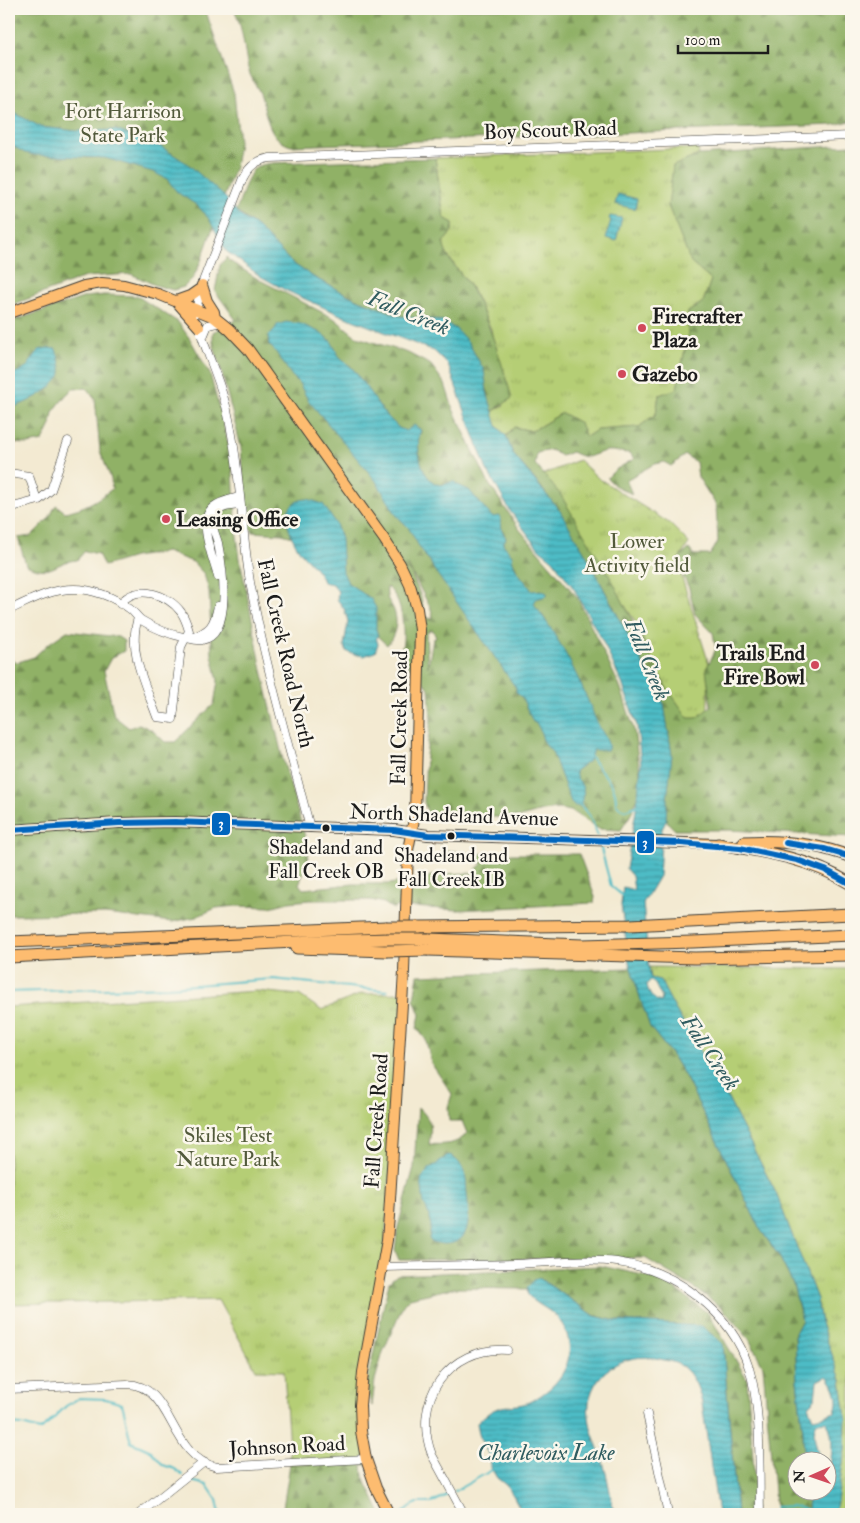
<svg xmlns="http://www.w3.org/2000/svg" width="860" height="1523" font-family="'IM FELL Double Pica',serif">
  <defs>
    <pattern id="grass-tufts" width="24" height="20" patternUnits="userSpaceOnUse" patternTransform="scale(1.25)"><rect width="24" height="20" fill="#b5ce74"/><path d="M3 7l-1-3M5 7V3M7 7l1-3M15 17l-1-3M17 17v-4M19 17l1-3" fill="none" stroke="#9bb064"/></pattern>
    <pattern id="forest-firs" width="22" height="20" patternUnits="userSpaceOnUse" patternTransform="scale(1.25)"><rect width="22" height="20" fill="#90b166"/><path d="M5 1l3.5 6h-7zM16 11l3.5 6h-7z" fill="#758f53"/></pattern>
    <pattern id="water-rules" width="6" height="5" patternUnits="userSpaceOnUse" patternTransform="scale(1.25)"><rect width="6" height="5" fill="#4ebcc6"/><path d="M0 2.5h6" fill="none" stroke="#4098a0"/></pattern>
  </defs>
  <rect width="100%" height="100%" fill="#fbf7ec"/>
  <filter id="ink" filterUnits="userSpaceOnUse"><feTurbulence type="fractalNoise" baseFrequency=".02" numOctaves="2"/><feDisplacementMap in="SourceGraphic" scale="10" xChannelSelector="R" yChannelSelector="G"/><feConvolveMatrix kernelMatrix="1 2 1 2 8 2 1 2 1" color-interpolation-filters="sRGB"/></filter>
  <filter id="wash" filterUnits="userSpaceOnUse"><feTurbulence type="fractalNoise" baseFrequency=".0096" numOctaves="4" result="noise"/><feDisplacementMap in="SourceGraphic" scale="20" xChannelSelector="R" yChannelSelector="G"/><feGaussianBlur stdDeviation="1.12" result="paint"/><feColorMatrix in="noise" values="0 0 0 0 0 0 0 0 0 0 0 0 0 0 0 0 0 1.4 0 .05"/><feComposite in="paint" operator="in"/></filter>
  <g filter="url(#wash)">
    <rect width="100%" height="100%" fill="#f3ead2"/>
    <path fill="url(#grass-tufts)" stroke="#687548" d="M698,148L699,155L673,166L691,263L711,280L703,302L688,312V335L677,389L659,395L656,414L639,427L597,430L586,437L562,413L532,431L514,427L506,436L497,426L492,412L504,405L491,329L472,289L445,252L443,242C448,238 454,229 453,223L444,218L435,158Z
      M579,460L598,478L669,523L689,543L677,562L709,664L707,731L684,735L635,621L572,527L552,503L535,478Z
      M649,967L851,969V1514H835L845,1450L846,1418L841,1380L821,1323L817,1299L776,1193L727,1097L674,1007L660,981L651,978Z
      M257,991L299,995L321,1010L362,994L403,993L383,1267L360,1415L367,1465L290,1464L284,1371L256,1370L218,1300L9,1304V1007Z"/>
    <path fill="url(#forest-firs)" stroke="#566641" fill-rule="evenodd" d="M9,9H205L234,93L239,142L235,167L201,261L193,278L184,287L173,290L155,285L131,274L85,277L9,306Z
      M234,9H851V121L833,125L291,146C268,139 267,116 261,96C258,87 250,78 248,68C244,49 243,27 234,9Z
      M851,145V837L730,830H675L666,821L664,704L585,553L542,488L513,454L506,437L514,427L532,431L562,413L580,423L586,437L597,430L639,427L656,414L659,395L677,389L688,335V312L703,302L711,280L691,263L668,206L673,166L699,155ZM551,450L561,456L572,452C590,461 589,455 606,451C612,450 623,453 630,453L634,459L615,470L607,478L614,485L632,494L626,480L654,464L664,462L671,466L685,455L696,462L698,477L716,505L718,542L710,555H694L689,549L680,557L677,562L689,588L695,614L713,633L716,649L706,669L711,706L697,718H688L665,685L613,582L560,494L535,464L537,453Z
      M435,158L444,218L453,223C454,229 448,238 443,242C446,262 464,274 473,292C491,326 501,361 512,398L492,412L487,392L443,321L400,316L354,298L315,278L292,263L257,227L236,211C241,200 246,178 254,169C258,165 266,164 273,163Z
      M227,257L228,260L258,279L335,319L357,337L408,353L431,365L445,384L453,409L489,484L520,530L577,597L621,689L634,730L642,787L631,814L621,830L599,829L571,811L559,809L542,811L517,818L428,814L424,802L426,755L431,720L429,688L408,665L403,664C400,655 402,649 403,640C404,623 401,597 387,587C385,603 392,601 395,614C398,624 394,637 387,645L375,634L314,543L282,534L253,532L247,525L241,447L219,362L213,343V332L236,320L215,291L220,265ZM408,565L431,609L433,617L431,619L425,616L421,597ZM429,630H433L436,638L433,639L428,667L426,635Z
      M104,295L137,296L178,322L190,339L210,374L232,457L237,536L240,559L262,670L282,756L307,844L309,860L299,884L303,889L353,884H389L424,878L438,874L472,873L483,863C470,859 456,862 442,859L445,850L479,854H579L595,897L594,903L458,910L398,906L393,909L384,903L371,900H310L289,902L270,907L237,906L216,908L196,917L172,922L105,914L9,915V656L15,663L34,657L48,644L67,631L118,637L124,641V651L111,658L104,671L114,716L129,728L139,724L152,730L165,742H175L214,704L218,681L212,655L209,591L204,574L193,562L166,552L134,557L104,566L98,554L85,551L77,560C52,562 55,577 26,565L18,538L31,536L49,518L56,505L65,512C85,508 96,501 112,489L111,479L100,451L95,398L86,388L73,389L66,395L53,412L51,425L43,441L28,444L9,443V322L86,297Z
      M631,968L650,1027L672,1055L686,1078L760,1229L779,1256L793,1284L802,1320L795,1333L797,1381L803,1431L804,1460H798V1490L807,1491L809,1514H776L763,1366L749,1339L721,1307L696,1289L645,1258L399,1260L395,1250L398,1227L414,1167L418,1107C432,1121 432,1126 429,1144C443,1145 458,1145 467,1133L462,1121H449L448,1107L452,1094L431,1063L426,1040L417,1028L420,1015L414,999L418,975Z
      M601,1266L661,1279L708,1313L747,1379L755,1485L754,1514H737L723,1344L644,1323L616,1321L595,1316L539,1278L536,1279L527,1289L453,1288L410,1298L403,1305L383,1352L375,1380L372,1406L366,1387L389,1282L397,1275Z
      M290,1464L362,1465L363,1476L381,1514H282Z"/>
    <path fill="url(#water-rules)" stroke="#356c71" fill-rule="evenodd" d="M9,110L41,127L77,131L115,130L155,143L188,164L226,198L239,215L257,227L292,263L315,278L354,298L400,316L443,321L456,329L468,342L484,370L487,392L497,426L506,436L513,454L560,511L585,553L664,704L672,755L667,800L666,821L662,829L659,876L643,903L649,967L651,978L660,980L674,1007L727,1097L776,1193L817,1299L821,1323L841,1380L846,1418L845,1450L835,1514H809L807,1491L828,1490C828,1469 838,1439 826,1421L817,1422C810,1434 818,1447 819,1460H804L803,1431L797,1381L795,1333L802,1320L793,1284L779,1256L760,1229L686,1078L672,1055L650,1027L642,1004L629,962L621,905L623,887L634,890L632,876L626,869L637,804L641,764L637,726L622,683L603,642L574,589L553,560L539,549L510,511L486,468L448,365L434,351L345,317L287,291L260,276L226,251L209,219L198,206L177,192L167,179L153,172L105,158L35,155L25,153L9,144ZM650,980L655,984L662,998L661,1002C654,1001 648,992 647,985ZM827,1376C835,1386 840,1399 835,1412L823,1416L813,1418L808,1406L815,1399L817,1381Z
      M618,194L637,199L635,209L615,204Z
      M610,216L622,218L616,241L606,238L611,220L609,219Z
      M286,322L301,324L319,332L331,341L339,356L354,370L385,414L399,428L406,431L414,425L421,430C415,445 420,477 437,484C442,486 448,483 453,481L460,486L469,490L492,517L500,516L502,530L506,538L503,544L512,555C512,569 525,580 532,591L541,590L547,593V596L536,599L534,604C561,640 581,681 597,723C601,732 610,739 608,750H593L589,761L575,771C576,780 579,779 582,786C586,792 581,799 581,806H575L571,802L552,752L544,743L540,730L537,724L533,722L522,698L516,692V688L433,568L430,561L424,555L408,527L397,516L376,481L308,400L299,383L292,376L275,351L269,345L268,336L275,329L277,325Z
      M47,348L56,349C58,356 62,366 61,373C59,387 21,407 9,408V376L26,368L39,350Z
      M308,499L323,504L336,524L341,539L343,572L348,583L371,599L376,608V629L378,636L376,637L378,644L375,652L364,656L353,654L346,651L344,646L348,621L344,609L337,599L338,592L333,584L323,582C319,570 310,563 302,554C292,541 278,512 296,502C299,500 304,499 308,499Z
      M450,1155C455,1158 461,1164 463,1169C467,1176 466,1185 467,1193C469,1213 474,1245 443,1244C437,1243 433,1243 429,1239L431,1226L428,1213L424,1204L421,1179L430,1168L443,1160L446,1156Z
      M536,1278H539L595,1316L616,1321L702,1326L723,1344L737,1514H718L702,1403C699,1390 694,1375 682,1366C677,1363 670,1361 664,1360C631,1350 594,1367 589,1403C586,1423 597,1444 603,1462C608,1479 611,1497 614,1514H523L513,1495L506,1485L497,1478L490,1466L491,1459L480,1438L477,1423C484,1416 492,1409 502,1407C512,1405 520,1406 529,1402C561,1387 582,1355 561,1322C552,1309 537,1306 528,1295L527,1288Z"/>
    <g fill="none" stroke-linecap="round" stroke-linejoin="round">
      <path stroke="#4ebcc6" stroke-width="2" d="M591,757C600,773 617,782 616,803L620,808L625,810L639,805
        M581,806L589,815L598,836
        M600,845L611,886L623,896
        M9,992L168,987L273,979L387,991
        M9,1424L22,1425L40,1430L48,1424L66,1406L79,1398L106,1399L122,1404C126,1416 127,1429 131,1442L151,1451L163,1465L175,1469L182,1475
        M187,1480L207,1485L217,1500L220,1514
        M455,1491L492,1470
        M775,1507L792,1506L810,1510
        M402,1514L410,1507L417,1503H431L451,1493"/>
    </g>
  </g>
  <g filter="url(#ink)">
    <g fill="none" stroke-linecap="round" stroke-linejoin="round">
      <g stroke="#3c3b37" stroke-width="9">
        <path id="minor" d="M196,313L200,289L243,178C249,166 257,160 270,158L851,136
          M198,324C206,353 220,380 227,410C240,466 241,525 250,582C265,665 289,746 310,828
          M203,337L208,325L221,322
          M9,473L29,476L37,500
          M9,508L39,500L51,490L68,441
          M218,577C214,560 196,521 213,507C220,501 231,499 239,497
          M120,604C136,583 168,594 181,612C185,618 187,624 189,631L181,647L173,719L157,717C146,686 127,651 138,618
          M9,610C29,601 50,589 74,589C93,589 114,597 130,609C134,612 137,617 141,620C154,628 168,634 183,637C188,638 197,641 202,640C234,635 222,564 218,543C216,535 210,525 214,517C218,506 230,506 240,505
          M191,638C210,631 214,626 218,606
          M383,1267C427,1266 471,1265 515,1264C549,1263 584,1258 617,1262C675,1270 731,1311 749,1368C762,1410 759,1470 760,1514
          M9,1389L127,1384C174,1385 168,1457 217,1467L366,1459
          M647,1414L668,1514
          M139,1514L203,1463
          M464,1514L432,1455C411,1401 448,1346 507,1350"/>
      </g>
      <g stroke="#3c3b37" stroke-width="12">
        <path id="major" d="M202,285L207,301L214,312L215,318
          M176,301L199,327
          M176,301L190,296L200,289
          M9,313L84,286L102,283L124,285L158,294L214,317L229,329L248,349L384,539L400,564L410,585L417,609L420,630L415,814L408,850L404,971L389,1216L387,1240L363,1372L360,1405L361,1431L366,1459L376,1488L389,1514
          M9,830L119,823L175,822L394,830L428,835L718,844"/>
      </g>
      <g stroke="#3c3b37" stroke-width="13">
        <path id="highway" d="M744,842C780,840 818,844 851,857
          M718,844C767,852 808,858 851,884
          M419,927L630,925L851,914
          M429,939L582,945L693,942L851,935
          M9,942L386,927
          M297,948L387,951
          M428,950L695,958L851,955
          M9,957L313,941L388,939"/>
      </g>
      <use href="#minor" stroke="#fff" stroke-width="8"/>
      <use href="#major" stroke="#fdbc70" stroke-width="10"/>
      <use href="#highway" stroke="#fdbc70" stroke-width="11"/>
      <g stroke="#3c3b37" stroke-width="13" stroke-linecap="butt">
        <path id="highway-bridge" d="M386,927H419
          M388,939H429
          M387,951L428,950"/>
      </g>
      <use href="#highway-bridge" stroke="#fdbc70" stroke-width="11"/>
      <g stroke="#fbf7ec" stroke-width="10">
        <path id="bus-1" d="M9,830L119,823L175,822L394,830L428,835L681,843L740,848L797,860L825,870L851,884
          M786,843L824,849L851,857"/>
      </g>
      <use href="#bus-1" stroke="#0065bd" stroke-width="6"/>
    </g>
  </g>
  <g fill="#d1495b" stroke="#fbf7ec" stroke-width="2">
    <circle cx="642" cy="328" r="5"/>
    <circle cx="622" cy="374" r="5"/>
    <circle cx="166" cy="519" r="5"/>
    <circle cx="815" cy="665" r="5"/>
  </g>
  <g fill="#1c1c1c" stroke="#fbf7ec" stroke-width="2">
    <circle cx="326" cy="828" r="4.5"/>
    <circle cx="451" cy="836" r="4.5"/>
  </g>
  <g text-anchor="middle" stroke-width="5" stroke-linejoin="round" paint-order="stroke">
    <g font-size="20" fill="#1c1c1c" stroke="#fbf7ec">
      <text x="326" y="854">Shadeland and<tspan x="326" dy="24">Fall Creek OB</tspan></text>
      <text x="451" y="862">Shadeland and<tspan x="451" dy="24">Fall Creek IB</tspan></text>
    </g>
    <g font-size="21" fill="#525a3b" stroke="#fbf7ec">
      <text x="123" y="118">Fort Harrison<tspan x="123" dy="24">State Park</tspan></text>
      <text x="637" y="548">Lower<tspan x="637" dy="24">Activity field</tspan></text>
      <text x="228" y="1142">Skiles Test<tspan x="228" dy="24">Nature Park</tspan></text>
    </g>
    <g font-size="21" fill="#1c1c1c" stroke="#fbf7ec">
      <text transform="translate(550 130) rotate(-2)" y="7">Boy Scout Road</text>
      <text transform="translate(286 653) rotate(77)" y="7">Fall Creek Road North</text>
      <text transform="translate(399 718) rotate(-89)" y="7">Fall Creek Road</text>
      <text transform="translate(454 815) rotate(2)" y="7">North Shadeland Avenue</text>
      <text transform="translate(376 1121) rotate(-86)" y="7">Fall Creek Road</text>
      <text transform="translate(287 1446) rotate(-3)" y="7">Johnson Road</text>
    </g>
    <g font-size="21" font-weight="bold" fill="#1c1c1c" stroke="#fbf7ec" text-anchor="start">
      <text x="652" y="323">Firecrafter<tspan x="652" dy="24">Plaza</tspan></text>
      <text x="632" y="381">Gazebo</text>
      <text x="176" y="526">Leasing Office</text>
      <text x="805" y="660" text-anchor="end">Trails End<tspan x="805" dy="24">Fire Bowl</tspan></text>
    </g>
    <g font-size="22" font-style="italic" fill="#305c60" stroke="#fbf7ec">
      <text transform="translate(409 312) rotate(22)" y="8">Fall Creek</text>
      <text transform="translate(648 659) rotate(68)" y="8">Fall Creek</text>
      <text transform="translate(711 1052) rotate(56)" y="8">Fall Creek</text>
      <text x="546" y="1460">Charlevoix Lake</text>
    </g>
  </g>
  <g stroke="#fbf7ec" stroke-width="2">
    <rect x="211" y="812" width="20" height="24" rx="5" fill="#0065bd"/>
    <rect x="636" y="830" width="19" height="24" rx="5" fill="#0065bd"/>
  </g>
  <g font-size="14" text-anchor="middle" font-weight="bold" fill="#fff">
    <text x="221" y="828">3</text>
    <text x="645" y="847">3</text>
  </g>
  <rect width="860" height="1523" fill="none" stroke="#fbf7ec" stroke-width="30"/>
  <g transform="translate(812 1476) rotate(268)"><circle r="24" fill="#fbf7ec" stroke="#a29f99"/>
  <path d="M0-4L9 19L0 12L-9 19Z" fill="#d1495b"/>
  <text y="-8" font-size="14" font-weight="bold" text-anchor="middle" fill="#1c1c1c">N</text>
  </g>
  <path d="M678 45v8h90v-8" fill="none" stroke="#1c1c1c" stroke-width="2.5"/>
  <text x="685" y="45" font-size="15" fill="#1c1c1c" stroke="#fbf7ec" stroke-width="4" paint-order="stroke">100 m</text>
</svg>
